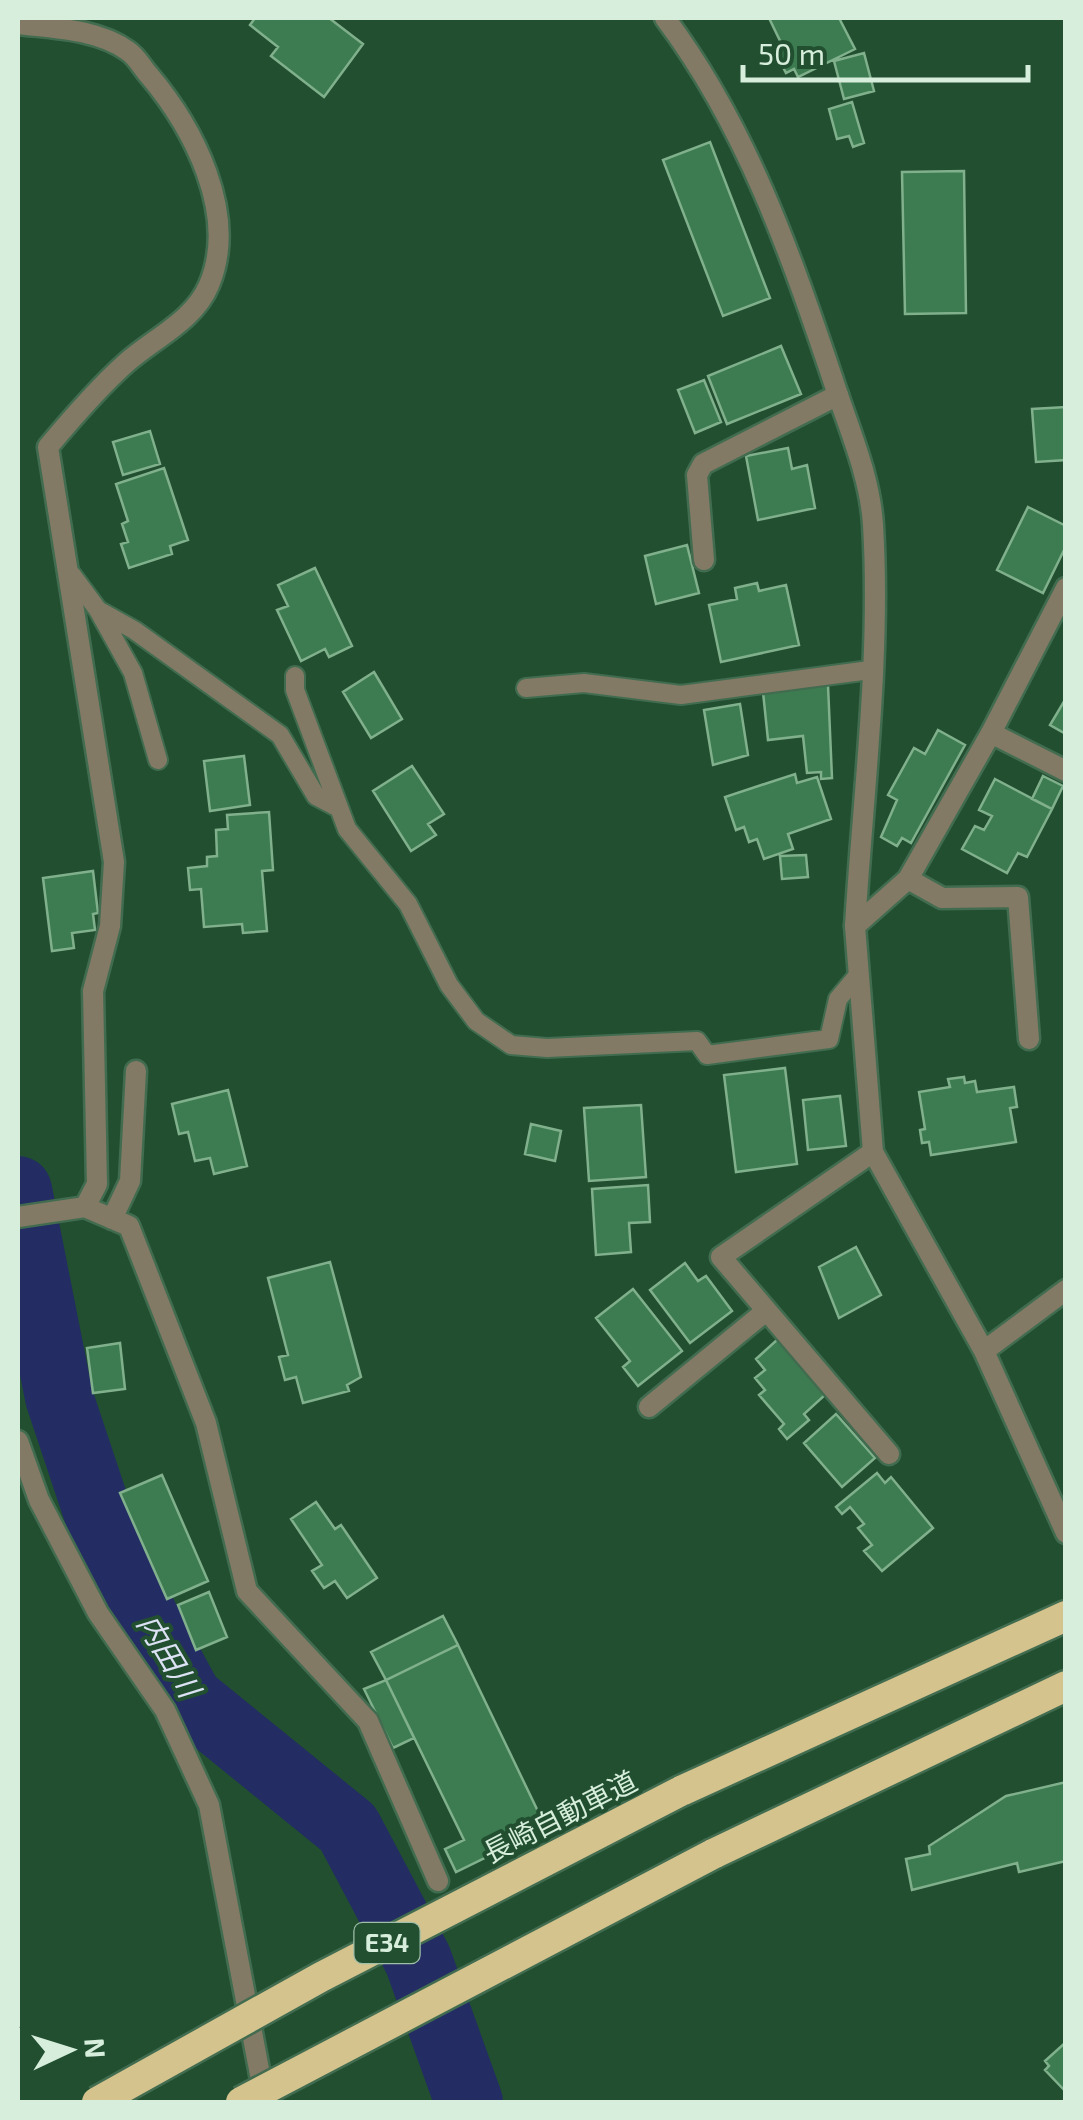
<svg xmlns="http://www.w3.org/2000/svg" width="1083" height="2120" font-family="'Exo 2','Noto Sans JP',sans-serif">
  <rect width="100%" height="100%" fill="#214f30"/>
  <g fill="none" stroke-linecap="round" stroke-linejoin="round">
    <path stroke="#232d63" stroke-width="68" d="M18,1190L59,1397L113,1559L189,1699L348,1828L418,1960L469,2102"/>
  </g>
  <path fill="#3c7c50" stroke="#80b08c" stroke-width="2.5" d="M255,18H329L363,44L324,97L271,56L278,47L250,25Z
    M769,18H839L855,49L798,77L794,69L786,73L775,51L783,47Z
    M864,53L874,91L844,99L834,61Z
    M852,102L864,143L853,147L849,136L837,139L829,109Z
    M710,142L770,298L723,316L663,160Z
    M964,171L966,313L905,314L902,172Z
    M781,346L801,394L727,424L708,376Z
    M704,380L721,422L695,433L678,390Z
    M1066,407V460L1036,462L1032,409Z
    M150,431L160,464L123,475L113,442Z
    M788,448L792,469L807,465L815,508L758,520L746,456Z
    M164,468L188,540L170,546L172,554L129,568L121,544L128,542L122,524L128,521L116,484Z
    M1028,507L1066,526V546L1043,593L997,570Z
    M687,545L699,593L656,604L645,556Z
    M315,568L352,646L329,657L325,649L301,661L277,610L288,606L278,585Z
    M757,583L759,591L786,585L799,645L721,662L709,605L737,599L735,588Z
    M374,672L402,719L371,738L343,692Z
    M828,685L832,778L821,779V772L807,773L803,736L768,740L763,692Z
    M1066,698V734L1050,725Z
    M740,704L748,755L713,765L704,710Z
    M938,730L965,745L911,843L902,838L897,846L881,837L897,800L888,795L914,748L925,754Z
    M244,756L250,805L210,811L204,761Z
    M412,766L444,814L428,824L436,835L411,851L373,791Z
    M795,774L797,783L817,777L831,819L788,834L793,849L764,859L757,839L749,842L744,827L736,830L725,797Z
    M1043,776L1063,786L1052,809L1032,799Z
    M995,779L1052,809L1027,857L1018,853L1007,873L962,849L975,826L984,830L992,816L979,810Z
    M269,812L273,870L262,871L267,931L243,933L242,924L204,927L201,889L190,890L188,868L207,866V857L217,856L216,830L228,829L227,815Z
    M806,855L808,877L782,879L780,856Z
    M93,871L98,913L93,914L95,930L72,933L74,948L52,951L43,878Z
    M785,1068L797,1164L736,1172L724,1075Z
    M964,1077L965,1083L975,1081L977,1092L1014,1087L1017,1107L1010,1108L1016,1142L931,1155L929,1142L922,1143L920,1130L925,1129L919,1092L950,1087L948,1079Z
    M228,1090L247,1166L214,1174L210,1158L195,1161L188,1132L179,1134L172,1104Z
    M840,1096L846,1146L808,1150L803,1100Z
    M641,1105L646,1177L589,1181L584,1108Z
    M531,1124L561,1131L555,1161L525,1154Z
    M648,1185L650,1222L629,1223L631,1252L596,1255L592,1189Z
    M856,1247L881,1295L839,1318L819,1267Z
    M330,1262L361,1377L347,1385L349,1391L303,1403L296,1377L285,1380L279,1357L288,1355L268,1278Z
    M685,1263L698,1281L706,1276L732,1311L690,1343L650,1290Z
    M633,1289L682,1351L638,1386L623,1367L630,1361L596,1318Z
    M778,1339L825,1395L804,1414L809,1420L787,1439L779,1429L784,1424L759,1395L765,1390L755,1378L765,1370L756,1359Z
    M120,1343L125,1389L93,1393L87,1348Z
    M836,1414L875,1458L842,1487L804,1443Z
    M877,1473L885,1483L891,1477L933,1528L882,1571L864,1551L872,1545L858,1528L864,1524L850,1507L842,1514L836,1507Z
    M162,1475L208,1581L167,1599L120,1493Z
    M316,1502L335,1529L341,1525L377,1578L347,1598L335,1581L324,1588L312,1571L322,1565L291,1519Z
    M209,1592L227,1637L196,1650L178,1605Z
    M443,1616L458,1645L386,1680L371,1652Z
    M458,1645L546,1828L456,1872L445,1849L464,1840L386,1680Z
    M386,1680L414,1738L393,1748L364,1689Z
    M1066,1782V1861L1019,1872L1017,1863L912,1890L906,1859L930,1854L929,1846L1006,1796Z
    M1066,2042V2092L1045,2070L1049,2066L1045,2061Z"/>
  <g fill="none" stroke-linecap="round" stroke-linejoin="round">
    <g stroke="#426c4f" stroke-width="22">
      <path id="service" d="M72,575L98,610L134,630L280,735L316,796L335,806
        M98,610L133,673L158,760
        M295,676V690L347,829L408,904L449,985L476,1021L511,1045L547,1048L697,1041L707,1055L829,1039L838,999L859,974
        M526,688L584,683L681,695L870,670"/>
    </g>
    <g stroke="#426c4f" stroke-width="25">
      <path id="minor" d="M18,24C53,28 98,29 128,51C136,56 142,67 148,74C193,127 239,214 209,285C194,321 154,338 126,363C97,389 73,417 48,447L114,862L110,926L93,991L97,1184L85,1207
        M704,560L697,475L703,464L838,395
        M1066,588L991,733L908,879L855,926L873,1152L984,1351L1066,1533
        M991,733L1066,771
        M908,879L942,898L1018,897L1029,1039
        M873,1152L721,1257L889,1454
        M18,1217L85,1207L129,1226L206,1423L247,1591L368,1721L438,1881
        M112,1219L130,1181L136,1071
        M984,1351L1066,1290
        M649,1407L766,1311
        M18,1441L39,1500L98,1613L165,1710L209,1805L265,2101"/>
    </g>
    <g stroke="#426c4f" stroke-width="25">
      <path id="tertiary" d="M665,18C746,126 790,252 833,380C848,427 870,475 873,525C881,658 863,794 855,926"/>
    </g>
    <g stroke="#426c4f" stroke-width="35">
      <path id="motorway" d="M681,1791L1066,1616
        M713,1854L1066,1686"/>
    </g>
    <use href="#service" stroke="#827a65" stroke-width="18"/>
    <use href="#minor" stroke="#827a65" stroke-width="20"/>
    <use href="#tertiary" stroke="#827a65" stroke-width="20"/>
    <use href="#motorway" stroke="#d5c38e" stroke-width="30"/>
    <g stroke="#426c4f" stroke-width="35" stroke-linecap="butt">
      <path id="motorway-bridge" d="M97,2102L321,1977L681,1791
        M241,2102L713,1854"/>
    </g>
    <use href="#motorway-bridge" stroke="#d5c38e" stroke-width="30"/>
  </g>
  <g text-anchor="middle" stroke-width="8" stroke-linejoin="round" paint-order="stroke">
    <rect fill="#214f30" stroke="#a0bea8" stroke-width="2.5" x="354.5" y="1923" width="65" height="40" rx="8"/>
    <g font-size="25" font-weight="bold" fill="#d6eedb">
      <text x="387" y="1952">E34</text>
    </g>
    <g font-size="28" fill="#d6eedb" stroke="#214f30">
      <text transform="translate(560 1817) rotate(-27)" y="10">長崎自動車道</text>
    </g>
    <g font-size="30" font-style="italic" fill="#dce2f4" stroke="#214f30">
      <text transform="translate(168 1656) rotate(59)" y="10">内田川</text>
    </g>
  </g>
  <rect width="1083" height="2120" fill="none" stroke="#d6eedb" stroke-width="40"/>
  <g transform="translate(70 2050) rotate(86)" stroke="#214f30" stroke-width="8" paint-order="stroke">
  <path d="M0-8L18 38L0 25L-18 38Z" fill="#d6eedb"/>
  <text y="-15" font-size="28" font-weight="bold" text-anchor="middle" fill="#d6eedb">N</text>
  </g>
  <path d="M743 65v15h285v-15" fill="none" stroke="#d6eedb" stroke-width="5"/>
  <text x="758" y="65" font-size="30" fill="#d6eedb" stroke="#214f30" stroke-width="8" paint-order="stroke">50 m</text>
</svg>
